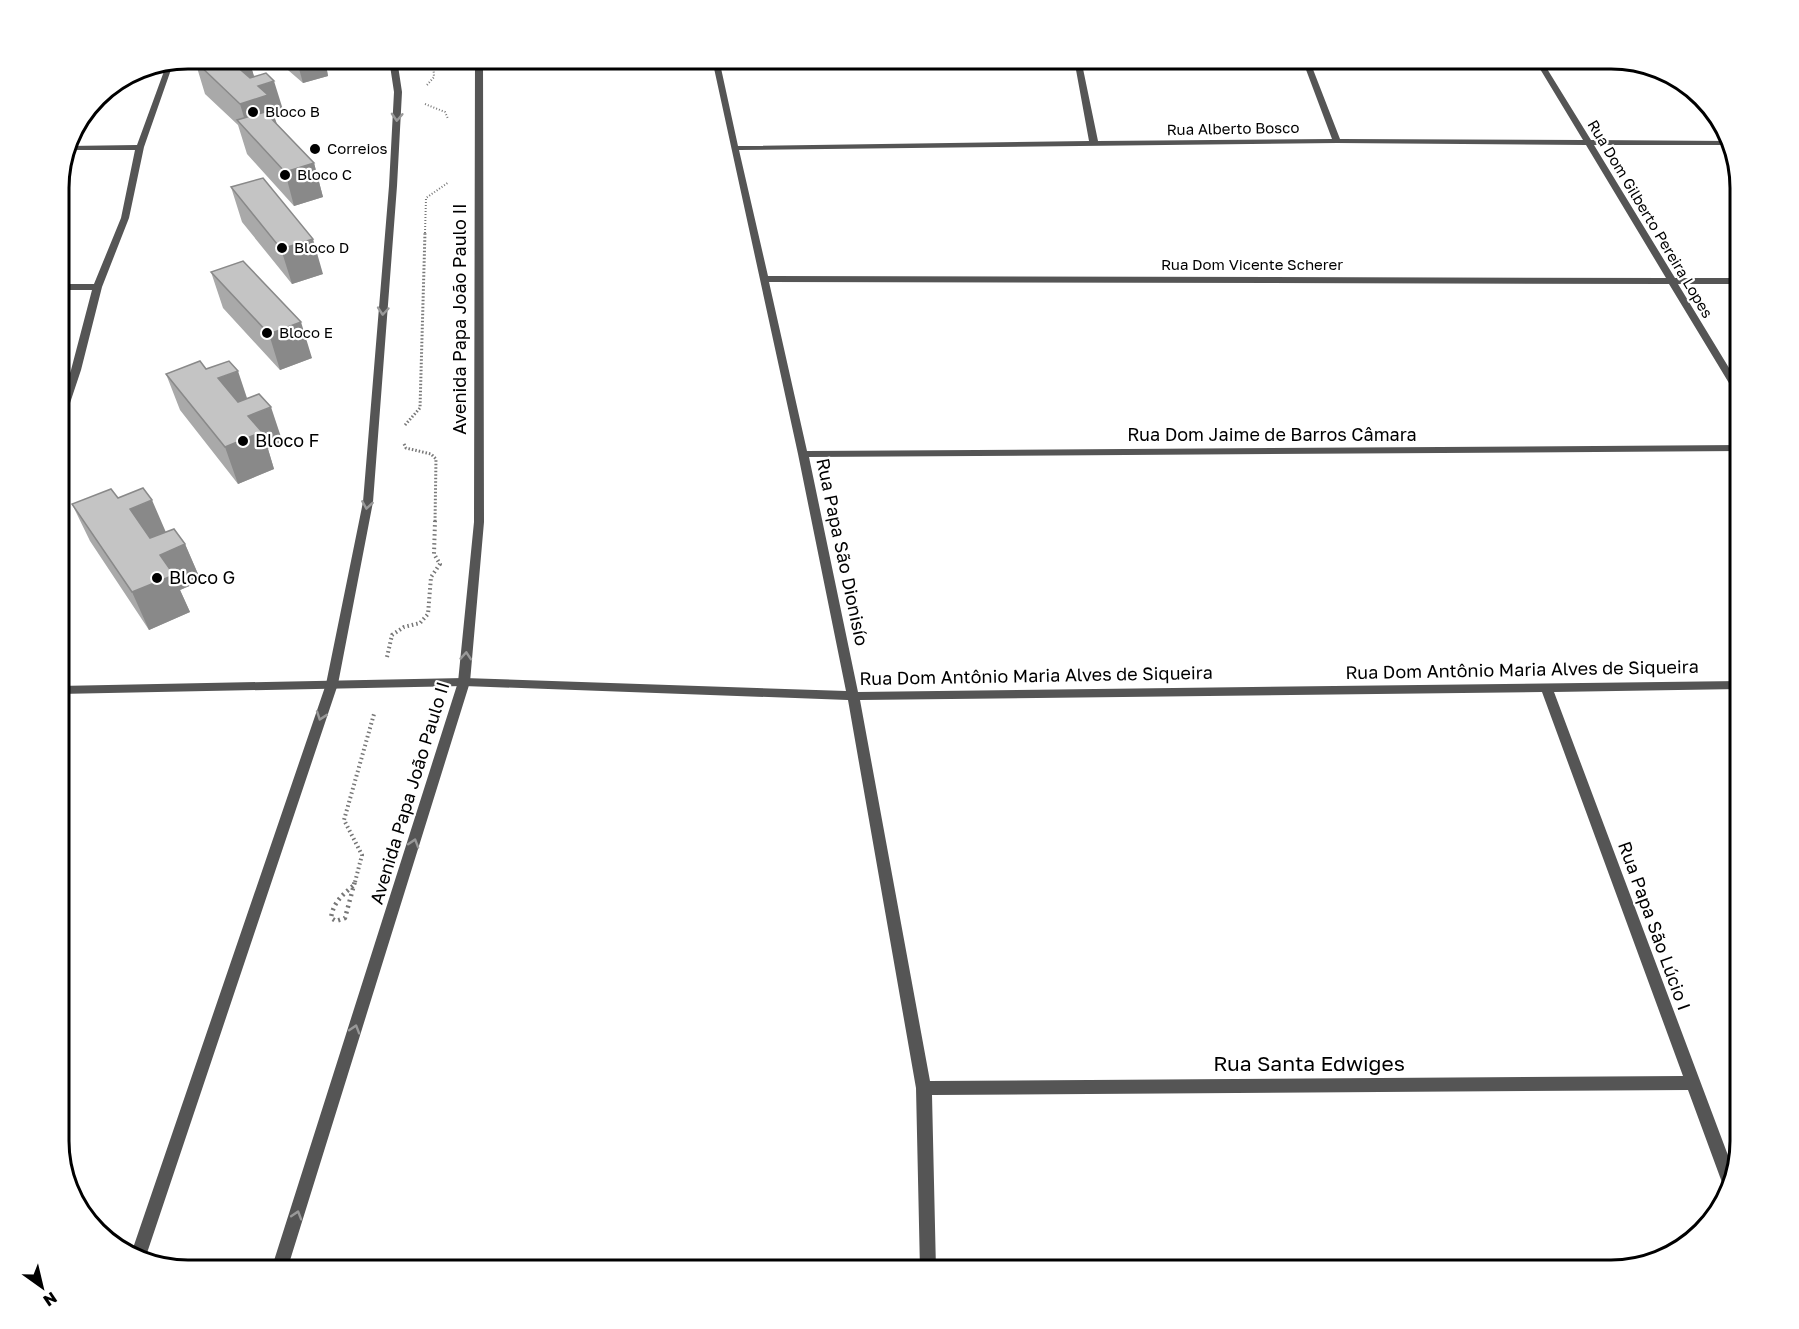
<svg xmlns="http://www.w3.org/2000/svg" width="1799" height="1329" font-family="'Golos Text',sans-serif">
  <rect width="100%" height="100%" fill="#fff"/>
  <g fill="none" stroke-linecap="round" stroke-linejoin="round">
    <path stroke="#777" stroke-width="2" stroke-dasharray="1 2" stroke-linecap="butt" d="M427,85L434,77L433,59
      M425,104L445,112L448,119
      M425,233L426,198L449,182"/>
    <path stroke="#777" stroke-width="3" stroke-dasharray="1.5 2" stroke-linecap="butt" d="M405,425L420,408L425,232
      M404,444L406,448L431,454L436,459L435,522"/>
    <path stroke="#777" stroke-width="4" stroke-dasharray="1.5 3" stroke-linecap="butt" d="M387,657L392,635L404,627L420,623L428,614L431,577L440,564L434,554L435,521
      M355,882L362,855L344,820L374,714"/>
    <path stroke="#777" stroke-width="4.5" stroke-dasharray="2 4" stroke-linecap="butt" d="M353,886C342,895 333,903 331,918L336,921L345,918L355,881"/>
    <path fill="#555" fill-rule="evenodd" d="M712,59H719L738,146L1089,141L1074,59H1081L1098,141L1332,139L1302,59H1309L1340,139L1583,140L1534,59H1541L1591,140L1729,141L1730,145H1594L1675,278H1740V284H1678L1740,386V396L1735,393L1669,284L769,282L807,451L1740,445V451L809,457L858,692L1740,681V689L1554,692L1732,1166L1726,1184L1722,1182L1720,1177L1688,1090L932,1095L936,1270H920L916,1088L848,700L464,686L59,694V686L464,678L846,691L798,454ZM1337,143L1586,145L1666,278L768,276L739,150ZM1542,692L1683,1076L930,1081L860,700Z
      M174,61L144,147L129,218L102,287L81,370L64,421L59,424V406L71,370L92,290H59V284H94L121,218L135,150H67L68,146L137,145L167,63Z"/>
    <path fill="#555" fill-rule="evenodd" d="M389,59H397L402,92L397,186L373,502L338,684L146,1256L132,1251L326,684L363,502L389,186L394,92Z
      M475,59H483L484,522L470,682L287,1270H271L458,682L474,522Z"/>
  </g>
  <path fill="#a9a9a9" d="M274,58H333L334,62L326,65L328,76L303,83Z
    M249,60L254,77L284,113L274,116L277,124L314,163L323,197L294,206L247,154L238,125L205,94L195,61Z
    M231,187L323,274L292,284L242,222Z
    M211,272L312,358L280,370L223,308Z
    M206,369L248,399L283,443L268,449L274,469L238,484L180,410L166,374Z
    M72,504L165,532L185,544L201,581L180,590L190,612L149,630L90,541Z"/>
  <path fill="#898989" d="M296,58H333L334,62L326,65L328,76L303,83Z
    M249,60L259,92L234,64Z
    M274,81L284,113L274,116L278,128L249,134L240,104L258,86Z
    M314,163L323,197L294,206L285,172Z
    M313,239L323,274L292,284L281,249Z
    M301,322L312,358L280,370L269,334Z
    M238,371L250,407L231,415L218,378Z
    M271,407L283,443L268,449L274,469L238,484L225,447L248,416Z
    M152,500L168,537L146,546L130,509Z
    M185,544L201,581L180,590L190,612L149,630L132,592L160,555Z"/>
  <path fill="#c4c4c4" stroke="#898989" stroke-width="1.5" d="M204,58H248L249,60L234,64L250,78L266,73L274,81L258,86L268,95L240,104L195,61Z
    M265,112L314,163L285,172L237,120Z
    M263,178L313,239L281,249L231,187Z
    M243,261L301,322L269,334L211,272Z
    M200,361L206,369L229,361L238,371L218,378L238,402L259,394L271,407L248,416L262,432L225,447L166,374Z
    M143,488L152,500L130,509L150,538L174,529L185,544L160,555L174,575L132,592L72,504L111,489L118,498Z"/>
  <defs><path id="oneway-chevron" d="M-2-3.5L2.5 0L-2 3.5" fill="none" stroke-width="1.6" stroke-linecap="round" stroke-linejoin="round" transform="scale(1.5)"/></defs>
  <g stroke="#999">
    <use href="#oneway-chevron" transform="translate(397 117) rotate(93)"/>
    <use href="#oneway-chevron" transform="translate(383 311) rotate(95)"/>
    <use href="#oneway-chevron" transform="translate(367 505) rotate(99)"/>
    <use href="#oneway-chevron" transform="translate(466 656) rotate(-86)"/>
    <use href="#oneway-chevron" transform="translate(321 716) rotate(109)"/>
    <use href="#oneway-chevron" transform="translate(414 843) rotate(-73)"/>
    <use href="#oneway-chevron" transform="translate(355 1029) rotate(-73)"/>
    <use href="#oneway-chevron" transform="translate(297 1215) rotate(-73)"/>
  </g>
  <g fill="#000" stroke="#fff" stroke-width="2">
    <circle cx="253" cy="112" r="6"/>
    <circle cx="315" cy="149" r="6"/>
    <circle cx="285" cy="175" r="6"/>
    <circle cx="282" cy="248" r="6"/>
    <circle cx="267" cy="333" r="6"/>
    <circle cx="243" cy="441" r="6"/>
    <circle cx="157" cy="578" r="6"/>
  </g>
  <g text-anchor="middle" stroke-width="4.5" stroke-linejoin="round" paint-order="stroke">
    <g font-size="15" fill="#000" stroke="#fff" text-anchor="start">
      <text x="265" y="117">Bloco B</text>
      <text x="327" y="154">Correios</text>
      <text x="297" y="180">Bloco C</text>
      <text x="294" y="253">Bloco D</text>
      <text x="279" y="338">Bloco E</text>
    </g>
    <g font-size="15" fill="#000" stroke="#fff">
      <text transform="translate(1233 129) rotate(-1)" y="5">Rua Alberto Bosco</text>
      <text transform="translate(1650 219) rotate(59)" y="5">Rua Dom Gilberto Pereira Lopes</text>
      <text x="1252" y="270">Rua Dom Vicente Scherer</text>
    </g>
    <g font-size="18" fill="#000" stroke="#fff">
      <text transform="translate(460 319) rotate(-90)" y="6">Avenida Papa João Paulo II</text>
      <text x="1272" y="441">Rua Dom Jaime de Barros Câmara</text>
      <text transform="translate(842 552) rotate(78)" y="6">Rua Papa São Dionisío</text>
      <text transform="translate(1522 670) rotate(-1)" y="6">Rua Dom Antônio Maria Alves de Siqueira</text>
      <text transform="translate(1036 676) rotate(-1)" y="6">Rua Dom Antônio Maria Alves de Siqueira</text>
      <text transform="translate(410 793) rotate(-73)" y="6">Avenida Papa João Paulo II</text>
      <text transform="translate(1654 926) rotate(70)" y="6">Rua Papa São Lúcio I</text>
    </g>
    <g font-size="18" fill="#000" stroke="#fff" text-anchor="start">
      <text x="255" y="447">Bloco F</text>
      <text x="169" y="584">Bloco G</text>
    </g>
    <g font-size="21" fill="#000" stroke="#fff">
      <text x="1309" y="1071">Rua Santa Edwiges</text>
    </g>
  </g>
  <path d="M0 0H1799V1329H0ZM188 69H1611A119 119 0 0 1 1730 188V1141A119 119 0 0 1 1611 1260H188A119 119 0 0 1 69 1141V188A119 119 0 0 1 188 69Z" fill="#fff" fill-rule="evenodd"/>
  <path fill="none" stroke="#000" stroke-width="3" d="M188 69H1611A119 119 0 0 1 1730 188V1141A119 119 0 0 1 1611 1260H188A119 119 0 0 1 69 1141V188A119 119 0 0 1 188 69Z"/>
  <g transform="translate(42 1287) rotate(146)" stroke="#ffffff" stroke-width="4.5" paint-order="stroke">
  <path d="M0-4.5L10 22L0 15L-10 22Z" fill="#000000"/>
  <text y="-9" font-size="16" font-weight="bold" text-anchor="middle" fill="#000000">N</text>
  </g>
</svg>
